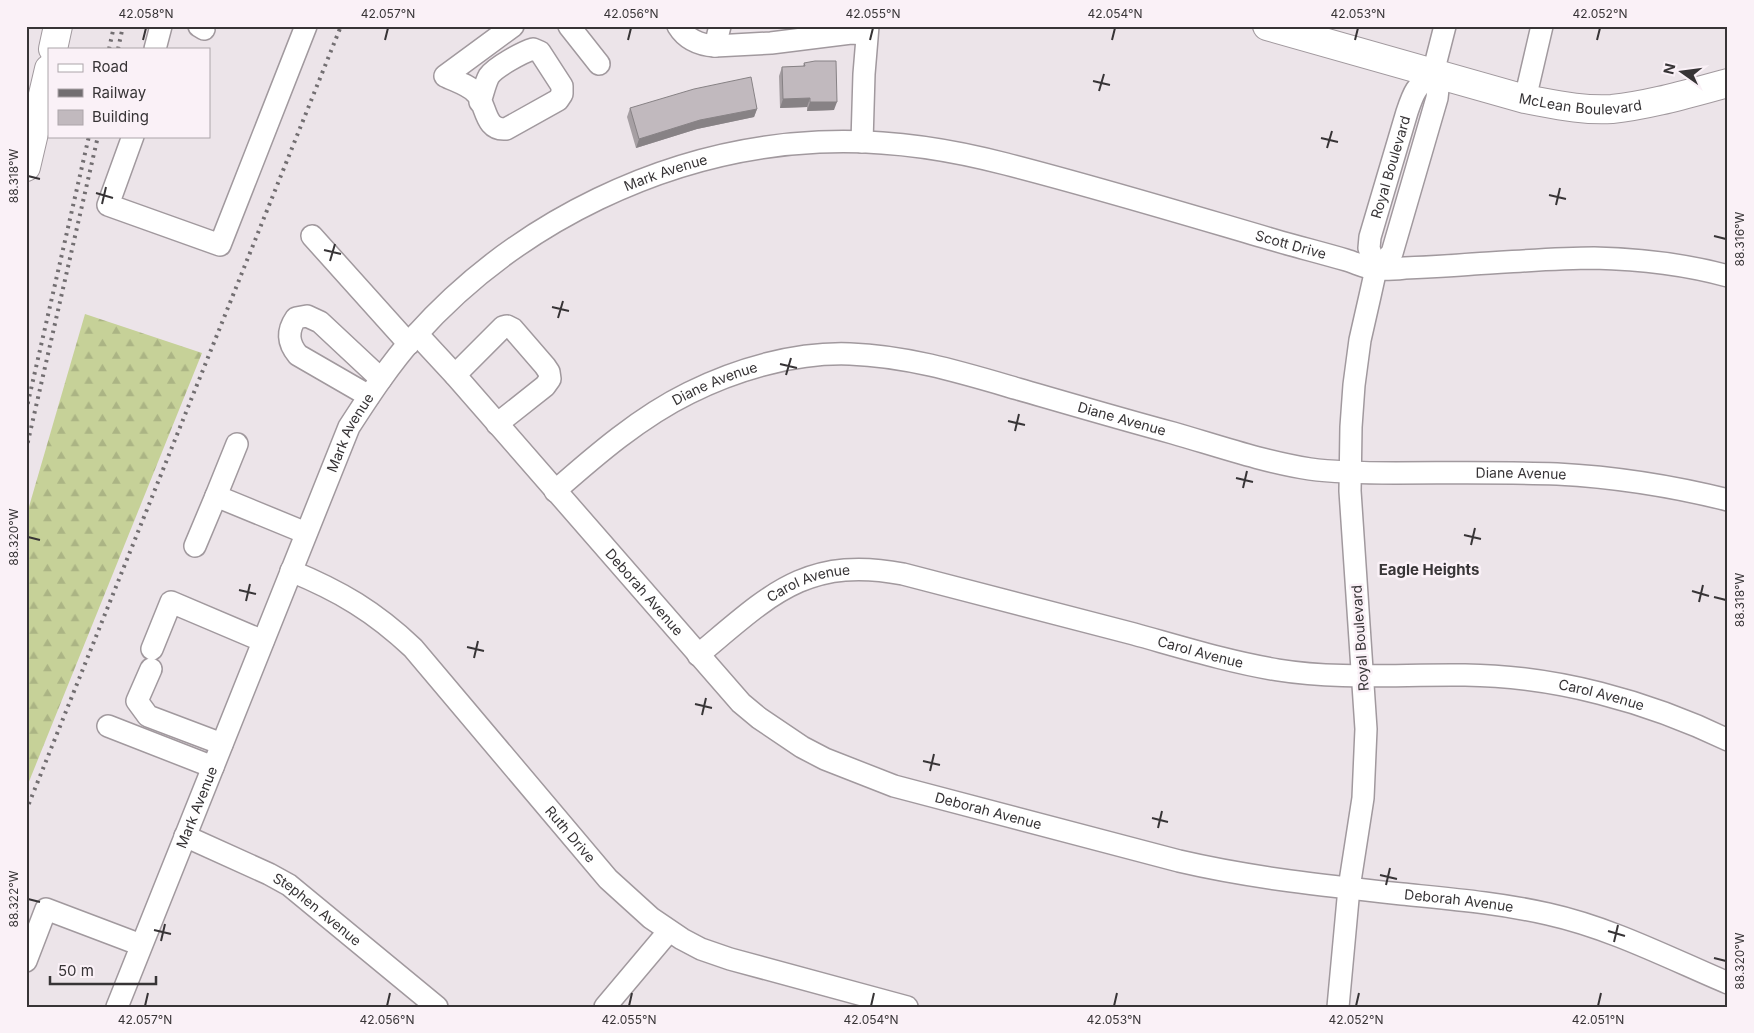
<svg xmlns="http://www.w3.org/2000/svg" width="1754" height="1033" font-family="Inter,sans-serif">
  <defs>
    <pattern id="forest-firs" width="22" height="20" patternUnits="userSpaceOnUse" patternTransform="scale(1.25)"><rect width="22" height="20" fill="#c6d198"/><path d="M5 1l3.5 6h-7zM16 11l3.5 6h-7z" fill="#abb484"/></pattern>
  </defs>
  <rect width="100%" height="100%" fill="#ece4e9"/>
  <path fill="url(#forest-firs)" d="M85,314L202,353L26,789V517Z"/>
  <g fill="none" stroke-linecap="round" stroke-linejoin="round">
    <g stroke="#a1999e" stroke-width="24">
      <g id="minor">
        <path d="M199,26L204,29"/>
        <path d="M569,26L599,64"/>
        <path d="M678,26C686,39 700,45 715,46L771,43L851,33L866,34"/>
        <path d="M715,46L720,26"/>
        <path d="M155,49L161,26"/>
        <path d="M1525,99L1542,26"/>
        <path d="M480,102C483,94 485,83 489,76C495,67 523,52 533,49L540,52L562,86V94L558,100L506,129C484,131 487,105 476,93C469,85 455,81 445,76L513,26"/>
        <path d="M133,136L108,205L220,245L306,26"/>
        <path d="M862,142L864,74L868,26"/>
        <path d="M312,236L409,344"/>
        <path id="s1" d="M1376,269L1369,248L1370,237L1407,112C1414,91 1416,87 1433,73"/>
        <path id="s2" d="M417,334L455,375L741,703L759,718L802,747L825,759L894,786L1179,861C1252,878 1327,886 1402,894C1451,899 1500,903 1548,914C1611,928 1669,958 1728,983"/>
        <path d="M455,375L503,327L507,326L513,329L545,366L549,372L550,379L545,386L497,424"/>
        <path d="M369,396L298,355C288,343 287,331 296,318L307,316L320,322L381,379"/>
        <path d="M237,444L216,496L306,533"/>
        <path id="s3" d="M555,491C596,455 640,417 689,393C737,369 796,352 850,354C908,356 963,373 1018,389C1070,404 1121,419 1173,433C1218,446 1264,462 1310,469C1339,473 1368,473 1396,473C1450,473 1504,472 1557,474C1614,477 1672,486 1728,500"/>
        <path d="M195,546L216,496"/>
        <path id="s4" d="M291,571C340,591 375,612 413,648L608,879L651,918L682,939L701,949L730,959L907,1007"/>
        <path d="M152,649L171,602L263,641"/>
        <path id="s5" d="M698,655C768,597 805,555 903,574C980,594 1057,614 1134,634C1181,647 1229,662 1278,670C1340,680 1402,674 1465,675C1555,676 1647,701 1728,740"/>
        <path d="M151,669L137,701L148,716L222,744"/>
        <path d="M108,726L213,767"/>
        <path id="s6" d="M185,836L269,874L289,885L437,1007"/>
        <path d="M26,961L46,909L141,945"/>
        <path id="s7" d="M117,1007L349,427C369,396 390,364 415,336C517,222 667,149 819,142C882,139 945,148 1006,164C1096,187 1185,214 1274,240C1298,247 1322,253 1346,260C1356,263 1366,268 1375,269C1385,270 1396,269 1405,268C1428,267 1451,266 1473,264C1513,262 1554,258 1594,258C1638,259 1684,264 1728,276"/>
        <path d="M605,1007L669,931"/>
        <path d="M1338,1007L1349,888L1363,798L1366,729L1350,491L1351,427L1354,385L1360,340L1370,296L1376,269L1392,253L1437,98L1438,89L1433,73L1445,26"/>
      </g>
    </g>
    <g stroke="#a1999e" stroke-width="30">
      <g id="major">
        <path id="s8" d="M1267,26L1525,99C1553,104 1583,111 1612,109C1651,105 1690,93 1728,83"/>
        <path d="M53,49L58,26"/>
        <path d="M26,167L49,69"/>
      </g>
    </g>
    <use href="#minor" stroke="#fff" stroke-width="21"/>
    <use href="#major" stroke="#fff" stroke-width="28"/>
    <path stroke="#726e71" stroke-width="4" stroke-dasharray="2.5 5" stroke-linecap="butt" d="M109,49L114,26
      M118,49L123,26
      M26,411L89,136
      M26,450L98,136
      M26,811L341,26"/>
  </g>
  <path fill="#a69fa3" d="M804,63L834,110L807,111V107L780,108L779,76L782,67L803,66Z
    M630,108L757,109L754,117L697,129L636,148L627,117Z"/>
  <path fill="#878285" d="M810,98L807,107L780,108L783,99Z
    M810,102H837L834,110L807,111Z
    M757,109L754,117L697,129L636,148L639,139L700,120Z"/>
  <path fill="#c1b9be" stroke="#878285" d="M815,61H836L837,102H810V98L783,99L782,67L805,66L804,63Z
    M751,77L757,109L700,120L639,139L630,108L694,89Z"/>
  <path fill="none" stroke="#373436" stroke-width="2" d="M143,40L146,28M385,40L388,28M628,40L631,28M870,40L873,28M1112,40L1115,28M1355,40L1358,28M1597,40L1600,28M1093,81L1110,85M1099,91L1104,74M1321,138L1338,142M1327,148L1332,131M28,176L40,179M96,193L113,198M1549,195L1566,199M102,204L106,187M1556,205L1560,188M1714,236L1726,239M324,250L341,254M330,261L335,244M552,307L569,311M558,318L563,301M780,364L797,368M786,375L791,358M1008,421L1025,425M1015,431L1019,414M1236,478L1253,482M1243,488L1247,471M1464,535L1481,539M28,537L40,540M1471,545L1475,528M239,590L256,594M1692,591L1709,596M1714,597L1726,600M246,601L250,584M1699,602L1703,585M467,647L484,651M474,658L478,641M695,704L712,708M702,715L706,698M923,761L940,765M930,771L934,754M1152,818L1168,822M1158,828L1162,811M1380,875L1397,879M1386,885L1390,868M28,899L40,902M154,930L171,934M1608,931L1625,936M161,941L165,924M1614,942L1618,925M1714,958L1726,961M145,1006L148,993M387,1006L390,993M629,1006L632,993M871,1006L874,993M1114,1006L1117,993M1356,1006L1359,993M1598,1006L1601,993"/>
  <g text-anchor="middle" stroke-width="5" stroke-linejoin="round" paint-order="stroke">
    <g font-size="14" fill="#373436" stroke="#faf1f7">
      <text dy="5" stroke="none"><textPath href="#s8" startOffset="324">McLean Boulevard</textPath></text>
      <text dy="5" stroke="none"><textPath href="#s1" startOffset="106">Royal Boulevard</textPath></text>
      <text dy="5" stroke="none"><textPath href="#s7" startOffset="1040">Mark Avenue</textPath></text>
      <text dy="5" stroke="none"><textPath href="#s7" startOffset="1682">Scott Drive</textPath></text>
      <text dy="5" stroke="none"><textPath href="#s3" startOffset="194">Diane Avenue</textPath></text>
      <text dy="5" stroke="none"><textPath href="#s3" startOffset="614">Diane Avenue</textPath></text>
      <text dy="5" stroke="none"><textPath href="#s7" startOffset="620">Mark Avenue</textPath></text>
      <text dy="5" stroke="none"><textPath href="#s3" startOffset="1020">Diane Avenue</textPath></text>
      <text dy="5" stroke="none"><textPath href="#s5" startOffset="134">Carol Avenue</textPath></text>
      <text dy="5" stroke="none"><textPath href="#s2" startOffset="344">Deborah Avenue</textPath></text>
      <text transform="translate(1360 638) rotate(-94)" y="5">Royal Boulevard</text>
      <text dy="5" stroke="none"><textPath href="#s5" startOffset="539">Carol Avenue</textPath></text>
      <text dy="5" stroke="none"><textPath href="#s5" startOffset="944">Carol Avenue</textPath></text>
      <text dy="5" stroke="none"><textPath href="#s7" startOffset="215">Mark Avenue</textPath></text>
      <text dy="5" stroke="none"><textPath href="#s2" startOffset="764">Deborah Avenue</textPath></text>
      <text dy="5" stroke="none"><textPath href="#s4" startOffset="389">Ruth Drive</textPath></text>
      <text dy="5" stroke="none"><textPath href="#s2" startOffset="1244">Deborah Avenue</textPath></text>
      <text dy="5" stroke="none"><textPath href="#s6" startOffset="152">Stephen Avenue</textPath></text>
    </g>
    <g font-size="15" font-weight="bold" fill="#373436" stroke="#faf1f7">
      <text x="1429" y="575">Eagle Heights</text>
    </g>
  </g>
  <rect width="1754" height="1033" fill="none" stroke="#faf1f7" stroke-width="55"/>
  <rect x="48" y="48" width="162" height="90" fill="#faf1f7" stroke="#aca5aa"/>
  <rect x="58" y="64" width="25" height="8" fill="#ffffff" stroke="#aca5aa"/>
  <text x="92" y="72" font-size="15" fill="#373436">Road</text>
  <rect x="58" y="89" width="25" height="8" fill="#726e71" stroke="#aca5aa"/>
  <text x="92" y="98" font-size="15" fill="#373436">Railway</text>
  <rect x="58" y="110" width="25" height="15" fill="#c1b9be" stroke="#aca5aa"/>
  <text x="92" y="122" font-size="15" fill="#373436">Building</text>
  <g transform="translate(1682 72) rotate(284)" stroke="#faf1f7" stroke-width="4" paint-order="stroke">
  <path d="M0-4L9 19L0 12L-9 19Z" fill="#373436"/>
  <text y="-8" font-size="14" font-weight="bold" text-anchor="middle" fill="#373436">N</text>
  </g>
  <path d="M50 976v8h106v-8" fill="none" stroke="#373436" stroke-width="2.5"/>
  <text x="58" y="976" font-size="15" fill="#373436" stroke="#faf1f7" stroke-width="4" paint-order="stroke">50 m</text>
  <rect x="28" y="28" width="1698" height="978" fill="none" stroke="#373436" stroke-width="2"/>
  <g font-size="12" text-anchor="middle" fill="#373436">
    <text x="146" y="18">42.058°N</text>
    <text x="388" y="18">42.057°N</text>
    <text x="631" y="18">42.056°N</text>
    <text x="873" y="18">42.055°N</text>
    <text x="1115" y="18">42.054°N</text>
    <text x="1358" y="18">42.053°N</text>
    <text x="1600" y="18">42.052°N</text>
    <text transform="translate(14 176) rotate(-90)" y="4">88.318°W</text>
    <text transform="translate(1740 239) rotate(-90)" y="4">88.316°W</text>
    <text transform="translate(14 537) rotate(-90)" y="4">88.320°W</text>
    <text transform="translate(1740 600) rotate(-90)" y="4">88.318°W</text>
    <text transform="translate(14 899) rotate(-90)" y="4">88.322°W</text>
    <text transform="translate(1740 961) rotate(-90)" y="4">88.320°W</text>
    <text x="145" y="1024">42.057°N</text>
    <text x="387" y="1024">42.056°N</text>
    <text x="629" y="1024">42.055°N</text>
    <text x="871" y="1024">42.054°N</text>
    <text x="1114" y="1024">42.053°N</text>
    <text x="1356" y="1024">42.052°N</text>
    <text x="1598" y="1024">42.051°N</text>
  </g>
</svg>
